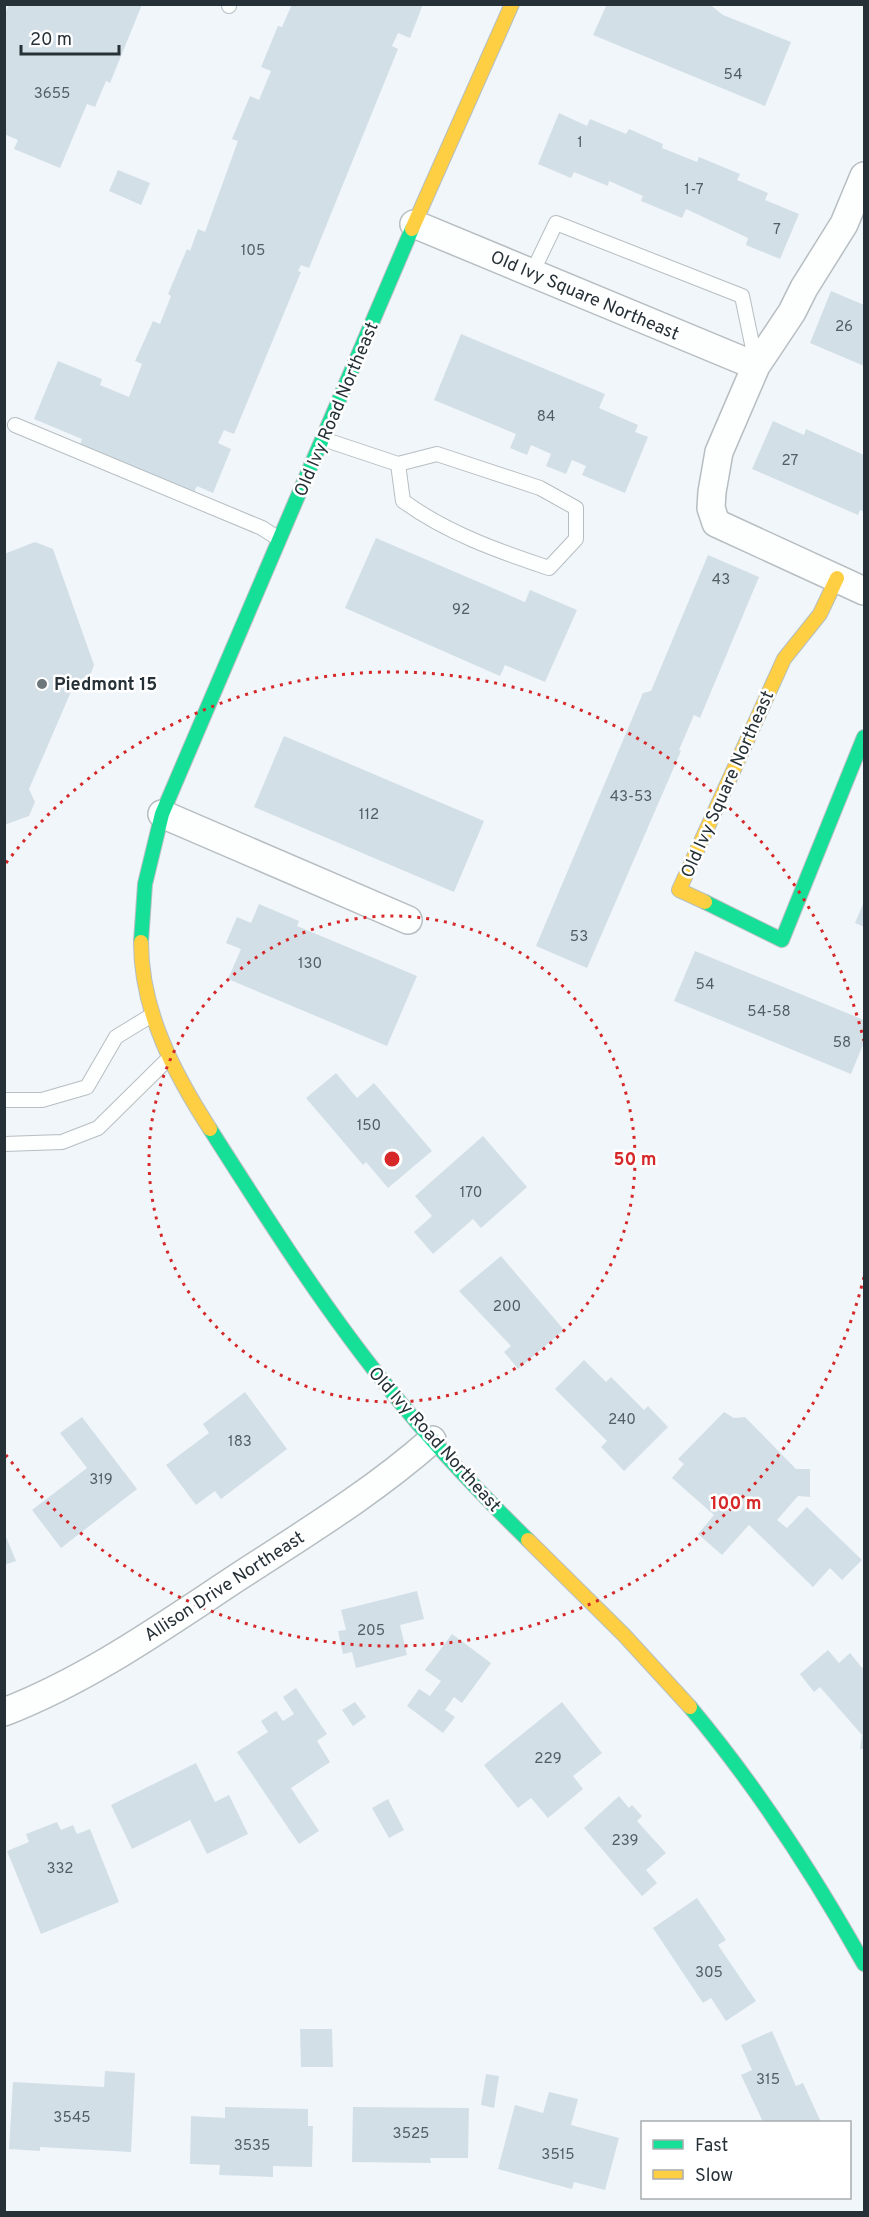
<svg xmlns="http://www.w3.org/2000/svg" width="869" height="2217" font-family="Overpass,sans-serif">
  <rect width="100%" height="100%" fill="#f0f6fa"/>
  <path fill="#d3dfe7" d="M9,4H139L141,7L110,83L106,81L95,107L87,104L60,168L14,149L18,140L4,134V16Z
    M292,4H423L410,38L398,33L392,46L398,49L309,268L301,265L298,271L301,272L234,434L224,430L218,443L231,449L213,493L197,486L193,495L79,448L82,439L34,419L58,361L102,379L100,385L129,397L142,364L135,361L153,321L160,324L171,296L168,294L187,249L190,251L198,229L205,232L238,141L232,139L250,96L259,100L271,71L261,67L278,26L282,27Z
    M607,4H709L723,15L791,42L765,106L593,35Z
    M559,113L587,126L590,119L626,134L629,129L663,144L662,148L697,162L699,157L740,174L737,180L768,193L765,200L799,214L780,259L746,245L748,238L686,209L682,218L641,201L643,196L609,181L608,186L574,172L571,178L538,164Z
    M118,170L150,183L141,205L109,191Z
    M831,291L864,305V366L810,343Z
    M461,334L605,394L599,408L638,425L635,432L648,437L625,493L582,475L586,466L572,460L566,474L546,466L551,454L531,445L527,455L510,448L516,434L434,400Z
    M773,421L804,435L806,429L864,455V512L860,510L858,515L752,469Z
    M376,538L525,602L530,590L577,610L545,682L505,665L500,676L345,608Z
    M35,542L53,549L94,665L88,681L73,687L29,789L35,802L29,816L4,825V554Z
    M708,555L759,577L700,718L694,715L679,750L681,751L587,968L536,946L643,693L651,691Z
    M284,736L484,821L454,892L254,807Z
    M864,902V927L855,923Z
    M259,904L299,921L297,926L417,976L387,1046L228,979L241,949L226,943L237,917L251,923Z
    M695,951L864,1020V1042L851,1074L674,1001Z
    M336,1073L357,1098L374,1083L432,1151L388,1188L366,1162L363,1165L306,1098Z
    M483,1136L527,1187L481,1228L473,1219L433,1254L414,1232L432,1216L415,1196Z
    M501,1256L564,1330L518,1369L504,1352L511,1346L459,1291Z
    M584,1360L606,1382L611,1377L644,1410L648,1406L668,1427L624,1471L601,1447L607,1441L555,1389Z
    M245,1392L287,1449L221,1499L215,1491L196,1505L166,1465L209,1433L203,1424Z
    M724,1412L734,1418L745,1417L796,1469H810V1497L798,1496L777,1520L787,1528L807,1507L862,1560L842,1580L830,1568L813,1587L749,1525L722,1555L698,1534L714,1515L672,1478L684,1464L678,1459Z
    M82,1417L137,1489L61,1548L32,1510L87,1468L60,1433Z
    M4,1532L16,1561L4,1565Z
    M417,1591L424,1619L400,1625L407,1655L356,1668L352,1652L343,1654L338,1631L346,1630L341,1610Z
    M452,1634L491,1663L462,1703L454,1697L445,1710L455,1717L443,1733L407,1706L419,1689L430,1696L441,1681L425,1670Z
    M828,1650L839,1663L850,1653L862,1668L864,1665V1749H860L862,1735L820,1687L814,1692L800,1674Z
    M296,1688L327,1734L317,1741L330,1762L291,1788L319,1831L299,1844L237,1752L268,1732L261,1721L276,1711L283,1721L294,1714L283,1697Z
    M355,1702L366,1717L353,1726L342,1710Z
    M562,1702L602,1753L573,1776L583,1789L548,1818L531,1798L518,1808L484,1765Z
    M196,1763L215,1802L229,1795L248,1834L207,1854L190,1820L132,1849L111,1805Z
    M619,1796L629,1808L632,1805L642,1816L637,1821L666,1853L646,1870L657,1883L642,1896L584,1828Z
    M388,1799L404,1830L389,1838L372,1808Z
    M57,1822L61,1830L73,1825L77,1834L90,1829L119,1902L41,1934L7,1851L29,1842L26,1834Z
    M697,1898L726,1940L718,1945L756,2001L726,2021L711,1998L703,2003L653,1928Z
    M300,2029H332L333,2067H301Z
    M772,2031L796,2086L803,2083L821,2122H763L741,2075L752,2070L741,2045Z
    M105,2071L135,2073L131,2152L40,2147V2151L9,2149L13,2082L104,2087Z
    M486,2074L499,2076L494,2108L481,2105Z
    M549,2092L578,2099L571,2125L619,2138L605,2190L574,2182L572,2189L498,2169L515,2105L543,2113Z
    M225,2107L308,2109V2126H313L312,2167L273,2166V2177L219,2175L220,2165L190,2164L191,2116L225,2118Z
    M353,2107L469,2108L468,2158H430L431,2163L352,2162Z"/>
  <g fill="none" stroke-linecap="round" stroke-linejoin="round">
    <g stroke="#b6bec2" stroke-width="16">
      <path id="lane" d="M229,6V4
        M532,273L556,223L742,296L756,363
        M15,425L262,528L279,539
        M323,439L398,464L437,454L540,488L576,508V539L549,568C498,551 447,533 403,501L398,464
        M4,1100H42L87,1087L116,1037L152,1015
        M4,1144L62,1142L98,1128L168,1059"/>
    </g>
    <g stroke="#b6bec2" stroke-width="30">
      <path id="street" d="M864,176L844,224L804,288L792,312L756,366L719,452L712,492L711,508L716,523L864,591
        M414,224L756,366
        M162,814L408,920
        M4,1712C89,1679 162,1627 238,1577C304,1534 372,1493 432,1440"/>
    </g>
    <g stroke="#b6bec2" stroke-width="16">
      <path id="fast" d="M705,902L782,940L864,737
        M141,942L145,884L162,814L412,229
        M210,1129C268,1220 326,1312 395,1396C436,1447 481,1494 528,1540
        M690,1707C757,1787 813,1873 864,1964"/>
    </g>
    <g stroke="#b6bec2" stroke-width="16">
      <path id="slow" d="M412,229L512,4
        M705,902L679,890L784,659L820,614L837,578
        M141,942C141,1011 174,1073 210,1129
        M528,1540L624,1635L690,1707"/>
    </g>
    <use href="#lane" stroke="#fdfefe" stroke-width="14"/>
    <use href="#street" stroke="#fdfefe" stroke-width="27"/>
    <use href="#fast" stroke="#16e098" stroke-width="14"/>
    <use href="#slow" stroke="#ffcf43" stroke-width="14"/>
  </g>
  <g fill="none" stroke="#d62828" stroke-width="3" stroke-dasharray="3 6">
    <circle cx="392" cy="1159" r="243"/>
    <path d="M864 1277A486 486 0 0 1 6 1455M6 863A486 486 0 0 1 864 1041"/>
  </g>
  <circle fill="#6d767b" stroke="#fff" stroke-width="2" cx="42" cy="684" r="6"/>
  <g text-anchor="middle" stroke-width="5" stroke-linejoin="round" paint-order="stroke">
    <g font-size="15" fill="#525e64">
      <text x="733" y="79">54</text>
      <text x="52" y="98">3655</text>
      <text x="580" y="147">1</text>
      <text x="694" y="194">1-7</text>
      <text x="777" y="234">7</text>
      <text x="253" y="255">105</text>
      <text x="844" y="331">26</text>
      <text x="546" y="421">84</text>
      <text x="790" y="465">27</text>
      <text x="721" y="584">43</text>
      <text x="461" y="614">92</text>
      <text x="631" y="801">43-53</text>
      <text x="369" y="819">112</text>
      <text x="579" y="941">53</text>
      <text x="310" y="968">130</text>
      <text x="705" y="989">54</text>
      <text x="769" y="1016">54-58</text>
      <text x="842" y="1047">58</text>
      <text x="369" y="1130">150</text>
      <text x="471" y="1197">170</text>
      <text x="507" y="1311">200</text>
      <text x="622" y="1424">240</text>
      <text x="240" y="1446">183</text>
      <text x="101" y="1484">319</text>
      <text x="371" y="1635">205</text>
      <text x="548" y="1763">229</text>
      <text x="625" y="1845">239</text>
      <text x="60" y="1873">332</text>
      <text x="709" y="1977">305</text>
      <text x="768" y="2084">315</text>
      <text x="72" y="2122">3545</text>
      <text x="411" y="2138">3525</text>
      <text x="252" y="2150">3535</text>
      <text x="558" y="2159">3515</text>
    </g>
    <g font-size="18" fill="#263137" stroke="#fff">
      <text transform="translate(585 295) rotate(23)" y="6">Old Ivy Square Northeast</text>
      <text transform="translate(336 409) rotate(-67)" y="6">Old Ivy Road Northeast</text>
      <text transform="translate(727 784) rotate(-66)" y="6">Old Ivy Square Northeast</text>
      <text transform="translate(435 1439) rotate(48)" y="6">Old Ivy Road Northeast</text>
      <text transform="translate(224 1586) rotate(-33)" y="6">Allison Drive Northeast</text>
    </g>
    <g font-size="18" font-weight="bold" fill="#263137" stroke="#fff" text-anchor="start">
      <text x="54" y="690">Piedmont 15</text>
    </g>
  </g>
  <circle cx="392" cy="1159" r="9" fill="#d62828" stroke="#fff" stroke-width="3"/>
  <g font-size="18" text-anchor="middle" font-weight="bold" fill="#d62828" stroke="#fff" stroke-width="5" stroke-linejoin="round" paint-order="stroke">
    <text x="635" y="1165">50 m</text>
    <text x="736" y="1509">100 m</text>
  </g>
  <rect width="869" height="2217" fill="none" stroke="#263137" stroke-width="12"/>
  <rect x="641" y="2121" width="210" height="78" fill="#ffffff" stroke="#a8adaf" stroke-width="1.5"/>
  <rect x="653" y="2140" width="30" height="9" fill="#16e098" stroke="#a8adaf" stroke-width="1.5"/>
  <text x="695" y="2151" font-size="18" fill="#263137">Fast</text>
  <rect x="653" y="2170" width="30" height="9" fill="#ffcf43" stroke="#a8adaf" stroke-width="1.5"/>
  <text x="695" y="2181" font-size="18" fill="#263137">Slow</text>
  <path d="M21 45v9h98v-9" fill="none" stroke="#263137" stroke-width="3"/>
  <text x="30" y="45" font-size="18" fill="#263137" stroke="#ffffff" stroke-width="4.5" paint-order="stroke">20 m</text>
</svg>
